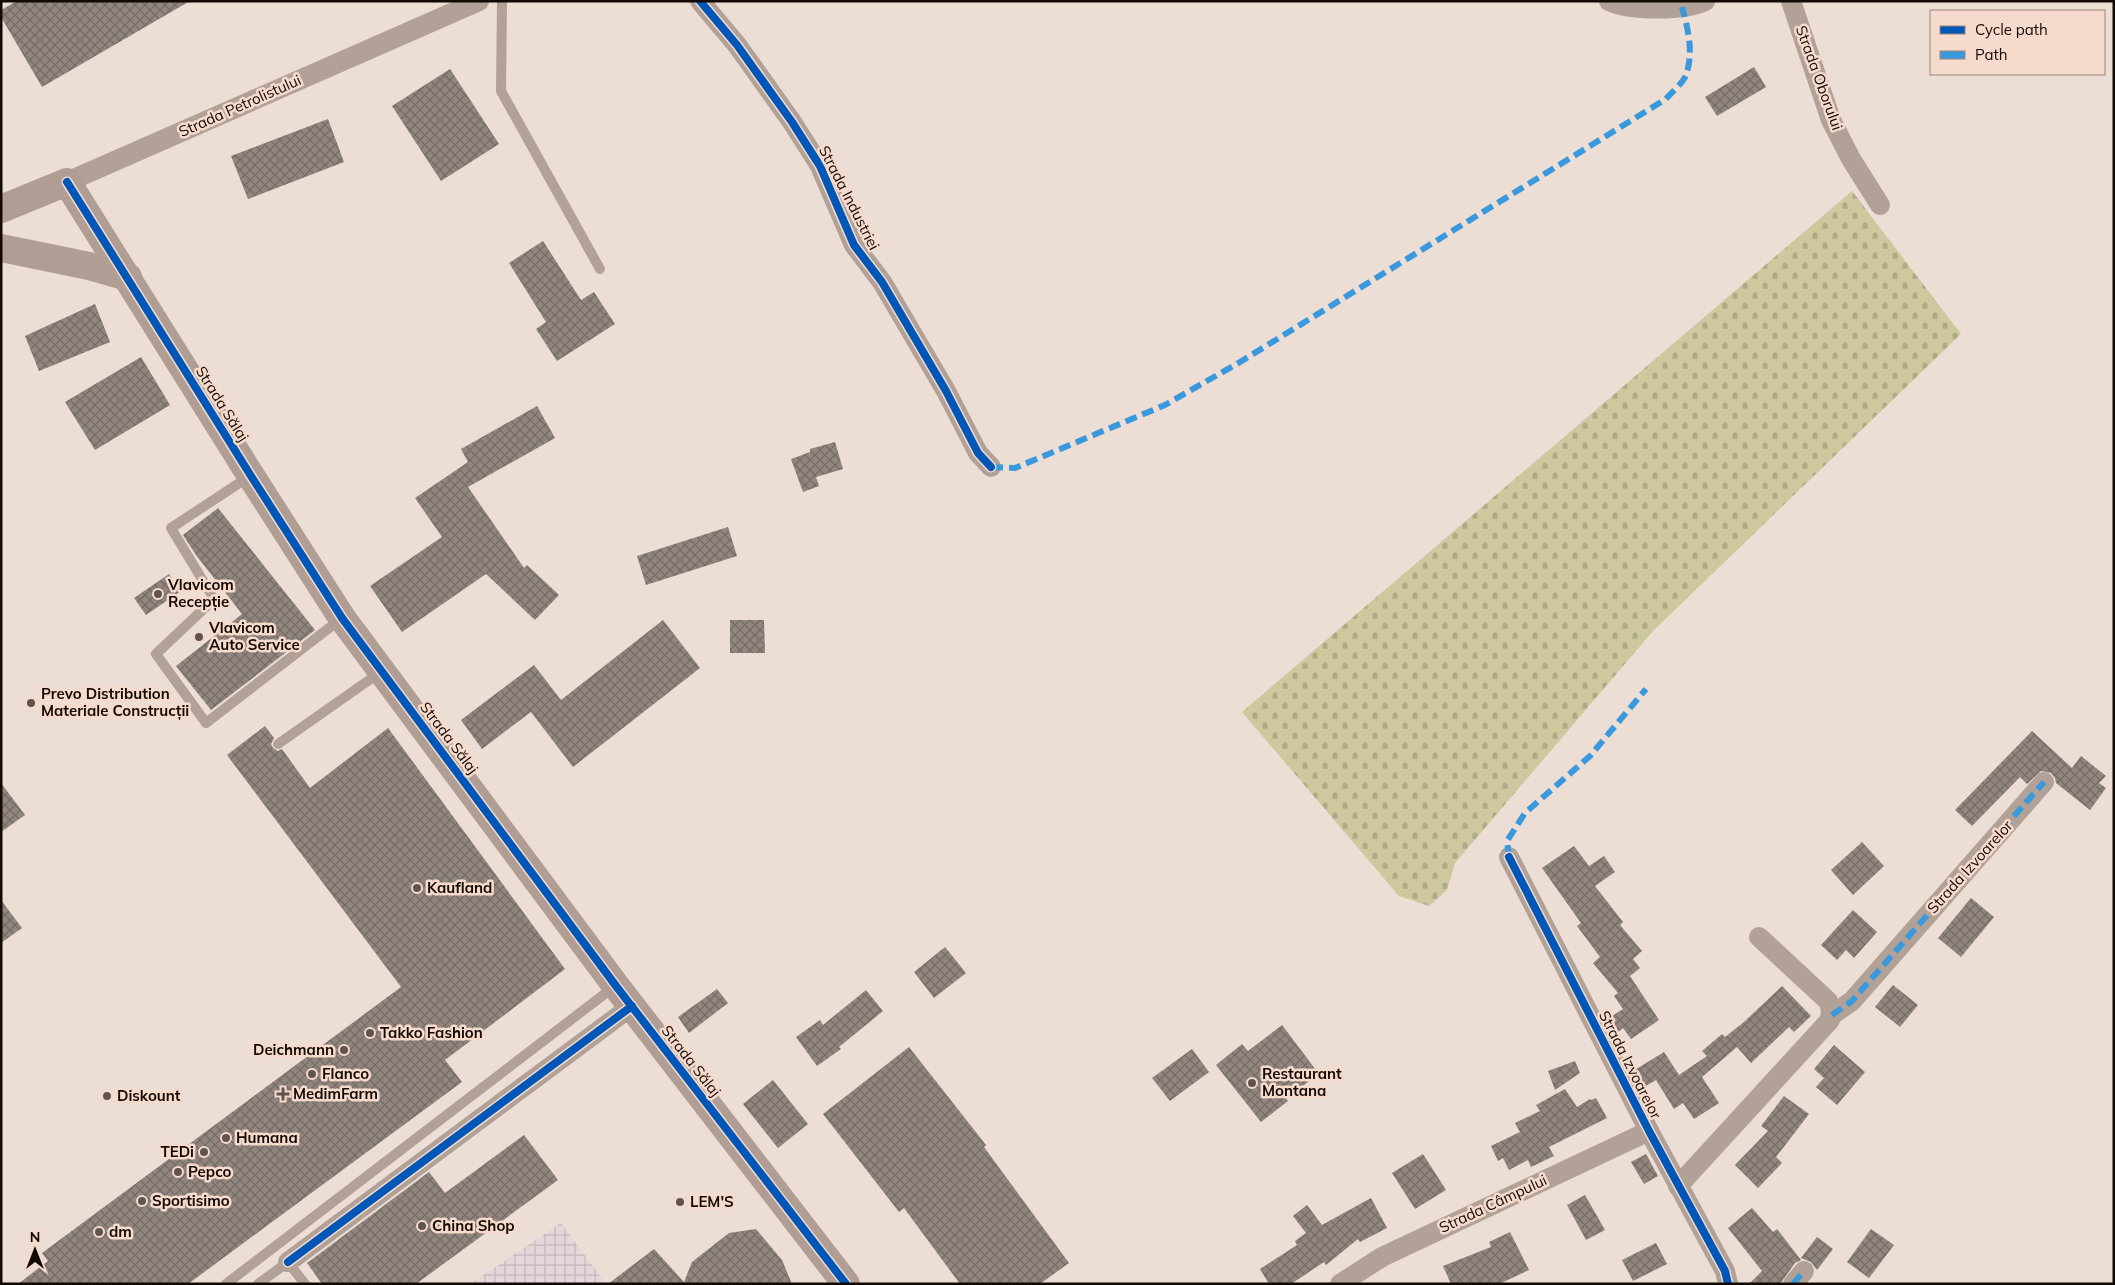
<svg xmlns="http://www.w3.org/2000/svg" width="2115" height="1285" viewBox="0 0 2115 1285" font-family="Mulish,sans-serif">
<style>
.industrial{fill:url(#industrial-grid)}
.cemetery{fill:url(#cemetery-stones)}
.building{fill:url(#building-cross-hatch)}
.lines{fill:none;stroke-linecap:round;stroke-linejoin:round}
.lane{stroke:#b1a197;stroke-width:10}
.street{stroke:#b1a197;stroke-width:20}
.secondary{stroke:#b09e94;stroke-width:28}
.quiet{stroke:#3a99dd;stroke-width:6;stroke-dasharray:12 6;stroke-linecap:butt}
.cycleway-casing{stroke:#f6dacb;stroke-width:11}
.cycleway{stroke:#0057b8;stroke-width:8}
.poi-dot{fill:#5e544e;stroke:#f6dacb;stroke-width:2}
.labels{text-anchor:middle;stroke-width:5;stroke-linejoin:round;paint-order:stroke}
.street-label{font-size:15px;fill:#120a05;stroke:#f6dacb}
.poi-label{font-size:15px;font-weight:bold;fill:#120a05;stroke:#f6dacb;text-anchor:start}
</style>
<defs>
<pattern id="industrial-grid" width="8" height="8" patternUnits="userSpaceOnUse" patternTransform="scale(1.25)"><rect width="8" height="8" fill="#e6d6dc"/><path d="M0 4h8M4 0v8" fill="none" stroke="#c4b6bb"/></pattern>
<pattern id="cemetery-stones" width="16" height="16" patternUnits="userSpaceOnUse" patternTransform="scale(1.25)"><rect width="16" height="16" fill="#cdc89d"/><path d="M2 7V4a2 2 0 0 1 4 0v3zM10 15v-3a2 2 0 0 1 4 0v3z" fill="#afaa86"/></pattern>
<pattern id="building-cross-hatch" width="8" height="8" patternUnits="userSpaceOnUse" patternTransform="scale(1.25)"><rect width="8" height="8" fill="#91867f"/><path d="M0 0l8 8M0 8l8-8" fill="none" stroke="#756c66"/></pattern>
</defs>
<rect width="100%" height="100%" fill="#ecddd5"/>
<!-- industrial -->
<polygon class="industrial" points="561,1223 606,1284 470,1284"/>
<!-- cemetery -->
<polygon class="cemetery" points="1852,191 1961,334 1653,631 1455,863 1447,890 1429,906 1399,896 1242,712"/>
<!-- building -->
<g class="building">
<polygon points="17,1 190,1 42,87 1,17 1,10"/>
<polygon points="1754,67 1766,87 1717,116 1705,97"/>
<polygon points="450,69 499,144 441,181 392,106"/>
<polygon points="328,119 344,162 248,199 231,156"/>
<polygon points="543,241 581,300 594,292 615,324 557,361 536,329 546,322 509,263"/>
<polygon points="95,304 110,342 39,371 25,336"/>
<polygon points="141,357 170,405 95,450 65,402"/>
<polygon points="537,406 555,438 468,487 524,568 527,565 559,595 535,620 486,574 402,632 370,586 442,537 415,498 468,462 461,449"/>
<polygon points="835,442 843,469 816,477 819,486 803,492 791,459 810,452 810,449"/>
<polygon points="218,508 315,630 211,710 176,666 242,614 196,555 183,535"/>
<polygon points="728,527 737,556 646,585 637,556"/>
<polygon points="169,574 181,591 146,615 134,598"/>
<polygon points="663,620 700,668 573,767 531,712 482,749 461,720 534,665 561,700"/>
<polygon points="730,620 764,620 765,653 730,653"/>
<polygon points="265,726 274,738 271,744 273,748 278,751 282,749 310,788 388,728 565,969 445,1060 462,1082 188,1284 18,1284 48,1261 42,1253 401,987 227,755"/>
<polygon points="2032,731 2072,768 2081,756 2106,776 2099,783 2106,788 2090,810 2056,783 2055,778 2051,773 2041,771 2027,784 2020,777 1972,826 1955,810"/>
<polygon points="1,783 25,815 1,832"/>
<polygon points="1862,842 1884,866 1853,895 1831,870"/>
<polygon points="1574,846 1589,866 1604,856 1615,872 1595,886 1623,922 1620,925 1642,951 1633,959 1640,968 1630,976 1659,1020 1631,1039 1623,1028 1618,1032 1609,1018 1623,1009 1614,996 1618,993 1593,963 1600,957 1577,926 1581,923 1542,868"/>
<polygon points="1971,898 1994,917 1961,957 1938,938"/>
<polygon points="1,900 22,928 1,943"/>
<polygon points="1853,910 1877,932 1854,958 1846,950 1837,960 1821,945"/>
<polygon points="945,947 966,973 934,998 914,972"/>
<polygon points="1893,985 1918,1005 1900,1027 1875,1007"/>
<polygon points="1782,986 1811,1016 1794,1032 1789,1027 1751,1063 1737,1047 1702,1077 1719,1103 1694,1119 1683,1103 1674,1109 1656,1080 1644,1087 1633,1071 1664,1052 1679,1075 1707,1056 1702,1051 1722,1034 1725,1037 1744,1022"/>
<polygon points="717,989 728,1003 689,1033 678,1017"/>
<polygon points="866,990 883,1011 839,1047 841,1049 817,1066 796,1037 820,1020 823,1025"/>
<polygon points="1282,1025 1319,1074 1286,1098 1288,1101 1261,1122 1216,1065 1242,1044 1248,1051"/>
<polygon points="1834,1045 1865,1072 1837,1105 1816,1087 1824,1078 1814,1069"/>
<polygon points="909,1047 986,1145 984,1147 1069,1263 1040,1284 960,1284 904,1208 899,1212 823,1114"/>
<polygon points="1192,1049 1209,1072 1170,1101 1152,1078"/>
<polygon points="1575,1061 1580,1073 1555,1090 1548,1071"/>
<polygon points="773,1080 808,1124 778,1148 743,1104"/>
<polygon points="1565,1089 1577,1107 1590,1099 1591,1100 1596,1098 1607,1118 1549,1147 1554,1156 1531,1167 1528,1160 1509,1170 1503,1158 1498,1161 1491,1146 1520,1132 1515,1123 1540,1111 1536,1105"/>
<polygon points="1784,1096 1809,1114 1776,1157 1782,1163 1758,1188 1735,1165 1768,1131 1761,1126"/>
<polygon points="524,1135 558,1180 416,1284 322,1284 307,1263 429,1172 445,1193"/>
<polygon points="1423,1154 1446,1190 1415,1209 1392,1173"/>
<polygon points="1646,1154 1658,1176 1644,1184 1631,1162"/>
<polygon points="1585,1195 1605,1230 1586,1240 1567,1205"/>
<polygon points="1371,1198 1387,1228 1360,1242 1358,1239 1326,1265 1324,1262 1291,1284 1269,1284 1260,1269 1297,1245 1295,1241 1306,1233 1293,1216 1307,1205 1322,1225"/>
<polygon points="1752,1208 1773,1232 1777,1229 1801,1260 1795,1263 1780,1284 1749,1284 1762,1271 1728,1228"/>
<polygon points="756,1229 782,1260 792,1284 608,1284 654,1249 684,1282 692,1262 729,1233"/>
<polygon points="1871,1229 1894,1245 1869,1278 1847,1262"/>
<polygon points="1510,1232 1529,1270 1499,1284 1451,1284 1443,1266 1491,1247 1489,1242"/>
<polygon points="1817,1237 1833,1249 1817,1270 1811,1262 1801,1258"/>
<polygon points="1656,1243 1667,1264 1633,1281 1622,1260"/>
</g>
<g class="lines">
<!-- lane -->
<g class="lane">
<polyline points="502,1 501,91 600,269"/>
<polyline points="250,476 171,528 214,599 156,654 206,723 342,618"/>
<polyline points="278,744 382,671"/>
<polyline points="226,1284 615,986"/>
<polyline points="258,1284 288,1262 305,1284"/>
</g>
<!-- street -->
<g class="street">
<polyline points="700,1 737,45 792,122 820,166 854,245 882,282 946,391 978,453 991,467"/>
<path d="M 1609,1 C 1629,11 1685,11 1705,1"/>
<polyline points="1791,1 1831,120 1851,159 1880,205"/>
<polyline points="67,182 479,1"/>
<polyline points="1509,857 1649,1131 1725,1271 1728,1284"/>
<polyline points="1832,1015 1852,1001 2044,782"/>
<polyline points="1678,1186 1830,1020 1831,1009 1828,1001 1759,937"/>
<polyline points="288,1262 632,1006"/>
<polyline points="1340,1284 1382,1257 1649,1131"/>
<polyline points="1793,1284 1804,1271"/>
</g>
<!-- secondary -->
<g class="secondary">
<polyline points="1,209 67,182 251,476 342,618 616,986 846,1284"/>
<polyline points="1,248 89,266 128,277"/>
</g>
<!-- quiet -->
<g class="quiet">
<path d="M 991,467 L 1015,468 L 1165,405 L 1240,362 L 1666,99 C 1672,92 1683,83 1686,75 C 1694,52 1688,29 1682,7"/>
<polyline points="1509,857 1507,841 1525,813 1590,756 1646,689"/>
<polyline points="1832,1015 1852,1001 2044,782"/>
<polyline points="1793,1284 1804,1271"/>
</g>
<defs>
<g id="cycleway">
<polyline points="700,1 737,45 792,122 820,166 854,245 882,282 946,391 978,453 991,467"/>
<polyline points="67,182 251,476 342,618 616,986 846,1284"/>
<polyline points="1509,857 1649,1131 1725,1271 1728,1284"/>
<polyline points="288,1262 632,1006"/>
</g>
</defs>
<!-- cycleway casing -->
<use href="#cycleway" class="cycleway-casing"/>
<!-- cycleway -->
<use href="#cycleway" class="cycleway"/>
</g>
<!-- markers -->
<g class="poi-dot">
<circle cx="158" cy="594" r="5"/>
<circle cx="199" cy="637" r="5"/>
<circle cx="31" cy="703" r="5"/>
<circle cx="417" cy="888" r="5"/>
<circle cx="370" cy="1033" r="5"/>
<circle cx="344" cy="1050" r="5"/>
<circle cx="312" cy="1074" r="5"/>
<circle cx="1252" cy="1083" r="5"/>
<path d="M280.5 1086.5h5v5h5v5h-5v5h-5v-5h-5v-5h5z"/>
<circle cx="107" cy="1096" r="5"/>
<circle cx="226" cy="1138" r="5"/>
<circle cx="204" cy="1152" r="5"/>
<circle cx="178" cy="1172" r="5"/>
<circle cx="142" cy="1201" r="5"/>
<circle cx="680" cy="1202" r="5"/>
<circle cx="422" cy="1226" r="5"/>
<circle cx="99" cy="1232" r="5"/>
</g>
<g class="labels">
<!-- street labels -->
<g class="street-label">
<text transform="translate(1819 78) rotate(70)" y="5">Strada Oborului</text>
<text transform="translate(240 106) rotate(-24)" y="5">Strada Petrolistului</text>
<text transform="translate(849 198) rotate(63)" y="5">Strada Industriei</text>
<text transform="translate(222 404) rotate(58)" y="5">Strada Sălaj</text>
<text transform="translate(449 738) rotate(53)" y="5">Strada Sălaj</text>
<text transform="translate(1970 867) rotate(-48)" y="5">Strada Izvoarelor</text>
<text transform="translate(691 1061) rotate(52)" y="5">Strada Sălaj</text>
<text transform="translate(1630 1065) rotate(63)" y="5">Strada Izvoarelor</text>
<text transform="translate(1493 1204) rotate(-25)" y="5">Strada Câmpului</text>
</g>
<!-- poi labels -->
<g class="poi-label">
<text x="168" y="590">Vlavicom<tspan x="168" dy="17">Recepție</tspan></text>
<text x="209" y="633">Vlavicom<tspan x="209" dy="17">Auto Service</tspan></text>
<text x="41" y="699">Prevo Distribution<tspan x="41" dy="17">Materiale Construcții</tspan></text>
<text x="427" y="893">Kaufland</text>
<text x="380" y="1038">Takko Fashion</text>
<text x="334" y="1055" text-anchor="end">Deichmann</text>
<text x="322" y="1079">Flanco</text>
<text x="1262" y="1079">Restaurant<tspan x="1262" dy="17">Montana</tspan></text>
<text x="293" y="1099">MedimFarm</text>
<text x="117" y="1101">Diskount</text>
<text x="236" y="1143">Humana</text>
<text x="194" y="1157" text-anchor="end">TEDi</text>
<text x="188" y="1177">Pepco</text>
<text x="152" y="1206">Sportisimo</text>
<text x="690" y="1207">LEM'S</text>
<text x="432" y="1231">China Shop</text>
<text x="109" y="1237">dm</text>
</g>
</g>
<!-- border -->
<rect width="2115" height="1285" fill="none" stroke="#120a05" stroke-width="5"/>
<!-- legend -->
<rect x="1930" y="10" width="175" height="65" fill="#f6dacb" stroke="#9b877c"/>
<rect x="1940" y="26" width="25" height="8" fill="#0057b8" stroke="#9b877c"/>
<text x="1975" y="35" font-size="15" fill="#120a05">Cycle path</text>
<rect x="1940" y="51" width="25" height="8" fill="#3a99dd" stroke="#9b877c"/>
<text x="1975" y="60" font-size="15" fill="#120a05">Path</text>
<!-- north arrow -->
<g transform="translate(35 1250)" stroke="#f6dacb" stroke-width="4" paint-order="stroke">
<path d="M0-4L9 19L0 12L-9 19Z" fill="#120a05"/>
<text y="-8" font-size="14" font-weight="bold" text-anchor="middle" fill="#120a05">N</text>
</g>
</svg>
